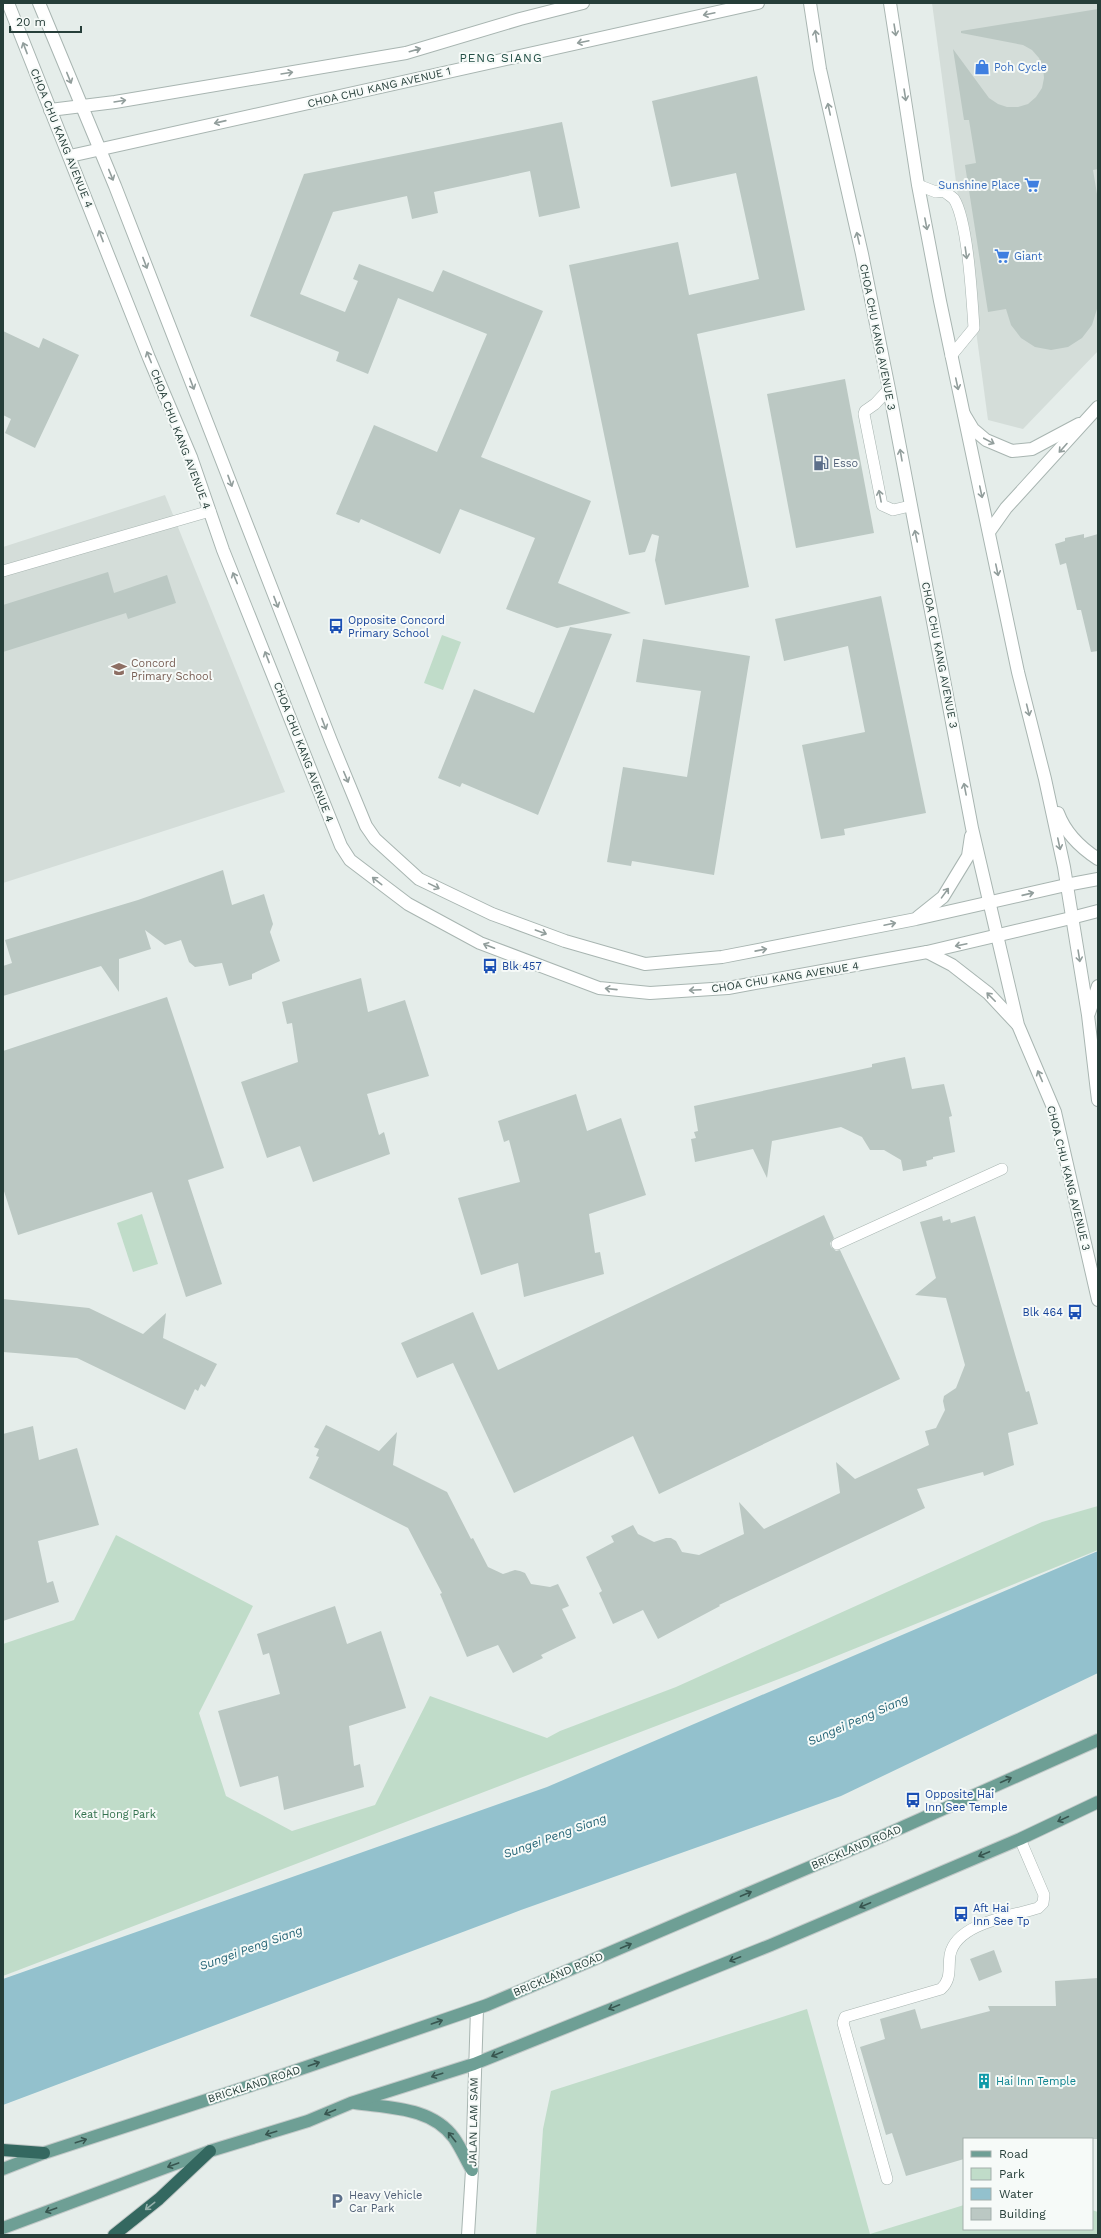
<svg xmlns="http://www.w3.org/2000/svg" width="1101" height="2238" viewBox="0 0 1101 2238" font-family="'Work Sans',sans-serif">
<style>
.built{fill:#d4ddd9}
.green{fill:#c0dcc9}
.water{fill:#93c1cd}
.building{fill:#bbc8c3}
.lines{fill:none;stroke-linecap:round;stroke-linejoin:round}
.service-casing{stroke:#a8b5b1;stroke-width:12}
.minor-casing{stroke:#a8b5b1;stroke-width:14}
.tertiary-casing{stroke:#a8b5b1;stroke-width:14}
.primary-casing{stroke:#c2c9c8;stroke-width:14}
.motorway-casing{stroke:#c2c9c8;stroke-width:14}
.service{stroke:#fff;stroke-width:11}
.minor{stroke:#fff;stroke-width:12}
.tertiary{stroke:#fff;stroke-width:12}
.primary{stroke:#6e9f95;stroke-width:12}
.motorway{stroke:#346860;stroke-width:12}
.oneway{stroke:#929e9c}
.oneway2{stroke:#385650}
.oneway3{stroke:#95b1ac}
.labels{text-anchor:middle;stroke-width:4;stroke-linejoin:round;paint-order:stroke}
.shop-label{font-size:11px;fill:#366cbe;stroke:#f6faf8;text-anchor:start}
.street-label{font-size:11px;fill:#263e39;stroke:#f6faf8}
.service-label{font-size:11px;fill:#4e5e75;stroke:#f6faf8;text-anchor:start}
.transit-label{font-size:11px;fill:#164399;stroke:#f6faf8;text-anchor:start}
.education-label{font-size:11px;fill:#785e54;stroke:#f6faf8;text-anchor:start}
.park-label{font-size:11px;fill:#33724e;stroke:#f6faf8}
.culture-label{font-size:11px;fill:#0d838f;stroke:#f6faf8;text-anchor:start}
.neighbourhood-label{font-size:12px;letter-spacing:1px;fill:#234f46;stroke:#f6faf8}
.water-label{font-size:12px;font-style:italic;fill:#246476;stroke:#f6faf8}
</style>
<rect width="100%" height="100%" fill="#e5edea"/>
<!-- built -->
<g class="built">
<polygon points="932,3 1098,3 1098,351 1023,429 988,420"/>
<polygon points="165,495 285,792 3,883 3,547"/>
</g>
<!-- green -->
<g class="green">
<polygon points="442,635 461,642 443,690 424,683"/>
<polygon points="142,1214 158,1264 133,1272 117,1223"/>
<polygon points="1098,1506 1098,1550 797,1672 3,1976 3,1644 74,1620 116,1535 253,1606 199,1713 226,1796 292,1831 375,1805 430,1696 547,1738 560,1731 676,1687 1042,1522"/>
<polygon points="807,2009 870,2234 964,2205 964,2229 1092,2229 1092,2210 1098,2212 1098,2235 536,2235 543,2129 551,2091"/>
</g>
<!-- water -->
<polygon class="water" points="1098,1551 1098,1673 841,1796 521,1910 3,2105 3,1979 547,1787"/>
<!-- building -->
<g class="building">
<polygon points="1098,9 1098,169 1093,170 1098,200 1097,309 1092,325 1082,338 1068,347 1051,350 1035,347 1021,338 1011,325 1006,309 988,312 965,165 976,163 969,120 964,120 953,49 989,98 998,104 1007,107 1018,107 1028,104 1036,97 1042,88 1044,78 1043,67 1039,58 1032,50 1023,45 961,33 961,31"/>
<polygon points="757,76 805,310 697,334 749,587 665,605 655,560 659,536 652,534 645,552 629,555 569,265 678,242 689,295 759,279 736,173 671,187 652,101"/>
<polygon points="562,122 580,208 539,217 530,171 434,192 438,213 412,219 407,196 333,212 300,294 345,312 358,281 353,279 359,264 433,292 443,270 543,311 481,457 591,501 558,583 631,613 557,628 506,609 535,538 460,509 440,554 361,519 359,523 336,514 374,425 437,452 487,334 398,298 368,374 336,361 339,352 250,316 304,174"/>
<polygon points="3,331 39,348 43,338 79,355 35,448 5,433 11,419 3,415"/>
<polygon points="845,379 874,533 796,548 767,394"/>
<polygon points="1084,534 1084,538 1098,534 1098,651 1091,652 1081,610 1077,610 1066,563 1060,565 1055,544 1065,541 1065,538"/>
<polygon points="108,572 114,593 167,575 176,603 128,619 126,613 3,652 3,605"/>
<polygon points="881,596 926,813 844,829 845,835 821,839 802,745 865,732 848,646 784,661 775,619"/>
<polygon points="570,627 612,634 538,815 462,783 460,787 438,778 474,689 534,713"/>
<polygon points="643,639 750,656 714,875 632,861 631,866 607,862 623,767 687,777 701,691 636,682"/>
<polygon points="223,870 232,905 264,894 273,924 270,932 280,961 252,974 252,979 229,986 222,963 195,967 189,962 181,940 165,945 145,930 151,949 119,959 119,992 101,966 3,996 3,966 12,963 5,940 138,900"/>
<polygon points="361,978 368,1012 405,1000 429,1076 367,1094 379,1135 384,1132 390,1154 313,1182 300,1146 267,1158 241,1082 298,1062 292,1023 287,1024 282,1002"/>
<polygon points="167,997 224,1168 188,1180 222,1284 186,1297 152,1192 18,1235 3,1188 3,1051"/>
<polygon points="905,1057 912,1089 944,1084 952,1116 949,1117 955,1152 933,1157 933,1159 926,1161 927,1166 903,1171 901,1160 884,1150 870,1150 862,1137 841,1127 772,1141 767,1178 753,1149 695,1162 691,1139 696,1138 694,1132 698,1131 694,1106 872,1067 872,1064"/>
<polygon points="576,1094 587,1131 621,1118 646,1195 589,1214 595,1253 600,1252 604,1274 524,1297 518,1263 481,1275 458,1198 520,1182 509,1140 504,1142 498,1121"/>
<polygon points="824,1215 834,1238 830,1243 831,1247 836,1251 840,1250 900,1379 659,1494 633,1436 514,1493 453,1363 417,1378 401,1343 473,1312 498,1370"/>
<polygon points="942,1216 943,1221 950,1219 951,1223 975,1216 1026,1392 1029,1391 1038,1424 1008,1433 1014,1465 984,1476 983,1472 917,1489 925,1508 719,1605 720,1606 658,1639 643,1610 613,1624 599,1593 602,1591 586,1557 614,1542 611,1536 633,1525 638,1534 654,1542 666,1538 671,1538 676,1541 682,1552 699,1555 744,1534 739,1502 764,1529 840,1493 836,1462 855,1479 929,1445 925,1431 936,1428 945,1410 943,1401 944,1396 956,1388 965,1365 946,1298 915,1295 936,1278 920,1222"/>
<polygon points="3,1299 89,1308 143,1334 166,1313 163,1338 217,1364 205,1387 201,1384 198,1391 195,1389 185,1410 77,1358 3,1352"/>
<polygon points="326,1425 379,1451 397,1432 393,1465 447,1492 471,1539 473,1538 488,1567 503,1574 515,1570 520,1571 525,1573 531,1584 550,1587 558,1584 569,1606 562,1609 576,1638 541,1655 543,1658 513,1673 498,1645 467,1657 440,1594 442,1593 408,1528 309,1478 319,1457 316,1456 319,1449 314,1447"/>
<polygon points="33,1426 39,1460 77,1448 99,1525 38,1541 47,1583 53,1581 59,1602 3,1621 3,1434"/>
<polygon points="335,1606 347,1644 381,1631 406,1708 349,1726 354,1766 360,1764 364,1787 284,1810 278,1776 240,1787 218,1711 280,1694 269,1653 263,1655 257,1634"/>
<polygon points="994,1950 1002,1972 979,1981 970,1959"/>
<polygon points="1098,1978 1098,2139 964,2139 964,2159 906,2176 892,2133 886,2135 860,2047 885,2039 880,2019 915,2009 921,2029 990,2011 988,2006 1056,2006 1055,1981"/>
</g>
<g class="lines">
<defs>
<g id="service">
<path d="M 918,185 L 936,192 L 944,191 C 947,194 951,196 954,199 C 968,221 972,300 974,328 L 951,356"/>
<polyline points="889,389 875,404 865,411 864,414 882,505 893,510 910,506"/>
<polyline points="3,571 210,511"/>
<polyline points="837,1244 1002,1169"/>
<path d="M 887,2179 L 843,2023 L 845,2017 L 941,1989 C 952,1979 948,1968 950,1955 C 956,1923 1012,1916 1038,1908 L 1043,1903 L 1044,1895 L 1020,1839"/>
</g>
<g id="minor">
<polyline points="50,110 115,102 406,53 520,19 583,3"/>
<polyline points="70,156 758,3"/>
<polyline points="964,414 973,429 986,440 1012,451 1032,449 1079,424"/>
<polyline points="989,532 1006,508 1098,407"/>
<polyline points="1066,885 1098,879"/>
<polyline points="1071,918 1098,911"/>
<polyline points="468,2235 472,2170 477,2009"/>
</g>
<g id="tertiary">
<polyline points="8,3 149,358 191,457 223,550 341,846 350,860 408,904 480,943 599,988 650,993 728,988 927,952 1071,918"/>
<polyline points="39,3 115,186 331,741 366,826 375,839 419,879 492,914 565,941 645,964 722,957 916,919 1066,885"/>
<polyline points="810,3 820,69 862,254 889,389 972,828 1018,1025 1055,1112 1098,1300"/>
<polyline points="890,3 918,185 940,301 1018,672 1045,779 1064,867 1088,1015 1098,1100"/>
<path d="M 1058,813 C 1065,832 1081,848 1098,859"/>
<polyline points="918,917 943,897 968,856 971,836"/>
<polyline points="927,952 952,965 988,993 1017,1024"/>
<polyline points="1089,1013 1098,986"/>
</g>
<g id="primary">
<path d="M 355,2103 C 389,2108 432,2107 454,2138 C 461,2148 466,2160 472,2170"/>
<polyline points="3,2169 44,2153 277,2077 487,2005 885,1835 1098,1740"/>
<polyline points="3,2228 210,2151 308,2121 351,2103 474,2064 771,1945 1020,1839 1098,1802"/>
</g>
<g id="motorway">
<polyline points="3,2150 44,2153"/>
<polyline points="114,2235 159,2199 210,2151"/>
</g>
</defs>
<!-- service casing -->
<use href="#service" class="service-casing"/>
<!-- minor casing -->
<use href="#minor" class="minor-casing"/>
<!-- tertiary casing -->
<use href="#tertiary" class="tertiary-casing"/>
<!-- primary casing -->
<use href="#primary" class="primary-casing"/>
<!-- motorway casing -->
<use href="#motorway" class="motorway-casing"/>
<!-- service -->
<use href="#service" class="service"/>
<!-- minor -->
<use href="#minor" class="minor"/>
<!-- tertiary -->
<use href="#tertiary" class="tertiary"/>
<!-- primary -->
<use href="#primary" class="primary"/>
<!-- motorway -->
<use href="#motorway" class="motorway"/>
</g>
<!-- one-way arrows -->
<defs><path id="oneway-shaft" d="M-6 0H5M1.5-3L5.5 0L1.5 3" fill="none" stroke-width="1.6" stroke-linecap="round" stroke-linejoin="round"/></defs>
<g class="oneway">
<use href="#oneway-shaft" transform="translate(709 14) rotate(168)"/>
<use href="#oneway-shaft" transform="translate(895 30) rotate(81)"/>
<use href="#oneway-shaft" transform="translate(816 36) rotate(-98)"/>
<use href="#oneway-shaft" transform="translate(583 42) rotate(168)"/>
<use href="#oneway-shaft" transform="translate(25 48) rotate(-111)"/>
<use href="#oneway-shaft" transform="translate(415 50) rotate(-16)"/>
<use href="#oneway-shaft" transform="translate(287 73) rotate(-9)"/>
<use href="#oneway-shaft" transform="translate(69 78) rotate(68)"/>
<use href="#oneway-shaft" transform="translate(905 95) rotate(81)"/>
<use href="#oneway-shaft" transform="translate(120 101) rotate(-9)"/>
<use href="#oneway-shaft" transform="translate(829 109) rotate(-102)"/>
<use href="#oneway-shaft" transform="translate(220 122) rotate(167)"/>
<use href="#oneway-shaft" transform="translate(111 175) rotate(68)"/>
<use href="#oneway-shaft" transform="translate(926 224) rotate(79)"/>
<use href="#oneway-shaft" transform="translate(101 236) rotate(-111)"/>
<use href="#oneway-shaft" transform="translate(858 238) rotate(-103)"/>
<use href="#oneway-shaft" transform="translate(966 253) rotate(82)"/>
<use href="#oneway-shaft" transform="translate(145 263) rotate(69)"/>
<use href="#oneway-shaft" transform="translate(149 357) rotate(-112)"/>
<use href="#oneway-shaft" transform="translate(192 384) rotate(69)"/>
<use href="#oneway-shaft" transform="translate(957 384) rotate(78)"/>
<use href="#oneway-shaft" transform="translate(989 441) rotate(28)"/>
<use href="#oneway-shaft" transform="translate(1063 448) rotate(132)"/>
<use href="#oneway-shaft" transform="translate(901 455) rotate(-100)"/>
<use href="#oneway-shaft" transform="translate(230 481) rotate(70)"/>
<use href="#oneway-shaft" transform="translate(981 492) rotate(78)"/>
<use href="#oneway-shaft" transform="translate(880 496) rotate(-101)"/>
<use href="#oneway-shaft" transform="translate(916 536) rotate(-102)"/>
<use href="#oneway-shaft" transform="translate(997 570) rotate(78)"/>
<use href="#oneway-shaft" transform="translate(235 578) rotate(-112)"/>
<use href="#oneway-shaft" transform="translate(276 602) rotate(69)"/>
<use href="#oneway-shaft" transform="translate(267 657) rotate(-111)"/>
<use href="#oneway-shaft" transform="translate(1028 710) rotate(76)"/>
<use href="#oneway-shaft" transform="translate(324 724) rotate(69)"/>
<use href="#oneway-shaft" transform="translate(346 777) rotate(67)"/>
<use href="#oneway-shaft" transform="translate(965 789) rotate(-101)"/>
<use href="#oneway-shaft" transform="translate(1059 844) rotate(78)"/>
<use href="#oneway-shaft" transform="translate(377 881) rotate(-142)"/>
<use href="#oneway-shaft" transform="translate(434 886) rotate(26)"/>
<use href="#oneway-shaft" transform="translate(945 893) rotate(-54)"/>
<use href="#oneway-shaft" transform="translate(1028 894) rotate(-13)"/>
<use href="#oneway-shaft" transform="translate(890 924) rotate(-12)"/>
<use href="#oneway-shaft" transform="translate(541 932) rotate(20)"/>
<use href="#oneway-shaft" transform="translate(961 945) rotate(168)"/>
<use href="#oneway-shaft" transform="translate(489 946) rotate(-159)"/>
<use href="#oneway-shaft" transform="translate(761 950) rotate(-11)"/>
<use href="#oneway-shaft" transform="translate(1079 956) rotate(81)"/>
<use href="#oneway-shaft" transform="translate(611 989) rotate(-174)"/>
<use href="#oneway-shaft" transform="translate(695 990) rotate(177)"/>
<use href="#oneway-shaft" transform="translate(991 997) rotate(-135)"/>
<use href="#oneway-shaft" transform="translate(1040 1076) rotate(-113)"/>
</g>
<g class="oneway2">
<use href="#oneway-shaft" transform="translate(1006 1780) rotate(-24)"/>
<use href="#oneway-shaft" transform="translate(1063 1819) rotate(155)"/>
<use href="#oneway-shaft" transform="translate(984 1854) rotate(157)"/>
<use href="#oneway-shaft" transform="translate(746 1894) rotate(-23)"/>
<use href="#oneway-shaft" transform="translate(865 1905) rotate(157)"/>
<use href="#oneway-shaft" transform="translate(626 1946) rotate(-23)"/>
<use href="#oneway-shaft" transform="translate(735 1959) rotate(158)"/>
<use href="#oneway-shaft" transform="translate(614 2007) rotate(158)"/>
<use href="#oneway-shaft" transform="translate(437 2022) rotate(-19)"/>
<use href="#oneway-shaft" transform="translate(497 2054) rotate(157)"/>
<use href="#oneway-shaft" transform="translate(314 2064) rotate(-19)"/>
<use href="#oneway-shaft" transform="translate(437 2075) rotate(162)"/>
<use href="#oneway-shaft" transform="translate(330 2112) rotate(157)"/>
<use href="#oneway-shaft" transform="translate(271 2133) rotate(163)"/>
<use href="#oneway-shaft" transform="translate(452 2137) rotate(-129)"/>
<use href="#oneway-shaft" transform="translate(81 2141) rotate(-18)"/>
<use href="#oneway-shaft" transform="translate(173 2165) rotate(160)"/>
<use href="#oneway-shaft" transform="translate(51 2210) rotate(160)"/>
</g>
<use class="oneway3" href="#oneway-shaft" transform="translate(150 2206) rotate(142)"/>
<!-- icons -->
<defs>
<symbol id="shop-bare" viewBox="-9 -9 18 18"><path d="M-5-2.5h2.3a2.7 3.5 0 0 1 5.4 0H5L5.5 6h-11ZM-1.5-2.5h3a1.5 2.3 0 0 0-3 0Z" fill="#3f7fe0" stroke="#f6faf8" stroke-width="2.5" paint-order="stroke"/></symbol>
<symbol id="supermarket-bare" viewBox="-9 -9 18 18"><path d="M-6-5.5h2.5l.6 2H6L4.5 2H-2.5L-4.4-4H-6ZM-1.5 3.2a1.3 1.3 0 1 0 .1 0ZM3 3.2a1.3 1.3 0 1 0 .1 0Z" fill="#3f7fe0" stroke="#f6faf8" stroke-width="2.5" paint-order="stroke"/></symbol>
<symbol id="fuel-bare" viewBox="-9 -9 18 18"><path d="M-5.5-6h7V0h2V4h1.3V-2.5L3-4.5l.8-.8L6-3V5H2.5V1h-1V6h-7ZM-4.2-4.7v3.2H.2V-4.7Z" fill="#5c6f8a" stroke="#f6faf8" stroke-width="2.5" paint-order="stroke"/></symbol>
<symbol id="bus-bare" viewBox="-9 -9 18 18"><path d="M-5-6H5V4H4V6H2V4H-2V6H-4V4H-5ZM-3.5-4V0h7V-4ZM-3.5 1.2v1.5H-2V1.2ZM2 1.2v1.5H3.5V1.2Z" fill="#1a4fb4" stroke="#f6faf8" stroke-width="2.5" paint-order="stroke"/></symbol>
<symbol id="school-bare" viewBox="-9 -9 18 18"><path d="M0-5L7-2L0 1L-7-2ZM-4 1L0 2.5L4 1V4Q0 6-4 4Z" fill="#8d6e63" stroke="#f6faf8" stroke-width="2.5" paint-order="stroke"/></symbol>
<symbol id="building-bare" viewBox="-9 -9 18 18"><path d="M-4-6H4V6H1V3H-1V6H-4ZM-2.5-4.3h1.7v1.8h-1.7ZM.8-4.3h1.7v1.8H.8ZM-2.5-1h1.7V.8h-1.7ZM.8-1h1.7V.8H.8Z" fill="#0f9aa8" stroke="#f6faf8" stroke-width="2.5" paint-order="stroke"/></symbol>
<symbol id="parking-bare" viewBox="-9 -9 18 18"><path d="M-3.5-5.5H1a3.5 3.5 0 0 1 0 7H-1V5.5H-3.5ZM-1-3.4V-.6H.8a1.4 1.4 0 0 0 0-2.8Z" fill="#5c6f8a" stroke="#f6faf8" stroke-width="2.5" paint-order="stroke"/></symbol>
</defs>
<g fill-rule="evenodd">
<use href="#shop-bare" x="971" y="56" width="22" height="22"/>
<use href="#supermarket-bare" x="1021" y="174" width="22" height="22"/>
<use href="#supermarket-bare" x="991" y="245" width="22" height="22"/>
<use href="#fuel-bare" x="810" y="452" width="22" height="22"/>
<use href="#bus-bare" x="325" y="615" width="22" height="22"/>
<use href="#school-bare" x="108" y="658" width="22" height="22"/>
<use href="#bus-bare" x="479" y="955" width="22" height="22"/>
<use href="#bus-bare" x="1064" y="1301" width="22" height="22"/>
<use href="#bus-bare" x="902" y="1789" width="22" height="22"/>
<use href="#bus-bare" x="950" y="1903" width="22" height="22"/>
<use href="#building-bare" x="973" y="2070" width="22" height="22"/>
<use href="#parking-bare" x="326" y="2190" width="22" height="22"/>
</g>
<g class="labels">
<!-- shop labels -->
<g class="shop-label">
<text x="994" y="71">Poh Cycle</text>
<text x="1020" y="189" text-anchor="end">Sunshine Place</text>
<text x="1014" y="260">Giant</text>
</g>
<!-- street labels -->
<g class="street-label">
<text transform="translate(379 87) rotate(-13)" y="4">CHOA CHU KANG AVENUE 1</text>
<text transform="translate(62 138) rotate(68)" y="4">CHOA CHU KANG AVENUE 4</text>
<text transform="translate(878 337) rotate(79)" y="4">CHOA CHU KANG AVENUE 3</text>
<text transform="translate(181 439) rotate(69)" y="4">CHOA CHU KANG AVENUE 4</text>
<text transform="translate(940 655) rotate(79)" y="4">CHOA CHU KANG AVENUE 3</text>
<text transform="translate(304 752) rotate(69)" y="4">CHOA CHU KANG AVENUE 4</text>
<text transform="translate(785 977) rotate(-9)" y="4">CHOA CHU KANG AVENUE 4</text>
<text transform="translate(1069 1178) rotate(76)" y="4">CHOA CHU KANG AVENUE 3</text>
<text transform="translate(856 1847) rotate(-23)" y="4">BRICKLAND ROAD</text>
<text transform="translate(558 1974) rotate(-23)" y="4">BRICKLAND ROAD</text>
<text transform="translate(254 2084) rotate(-18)" y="4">BRICKLAND ROAD</text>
<text transform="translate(473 2122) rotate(-89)" y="4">JALAN LAM SAM</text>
</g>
<!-- service labels -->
<g class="service-label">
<text x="833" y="467">Esso</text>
<text x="349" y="2199">Heavy Vehicle<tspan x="349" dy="13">Car Park</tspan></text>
</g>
<!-- transit labels -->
<g class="transit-label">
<text x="348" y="624">Opposite Concord<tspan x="348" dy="13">Primary School</tspan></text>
<text x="502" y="970">Blk 457</text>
<text x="1063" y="1316" text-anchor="end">Blk 464</text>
<text x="925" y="1798">Opposite Hai<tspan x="925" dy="13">Inn See Temple</tspan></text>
<text x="973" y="1912">Aft Hai<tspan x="973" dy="13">Inn See Tp</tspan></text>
</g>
<!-- education labels -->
<g class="education-label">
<text x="131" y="667">Concord<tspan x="131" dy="13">Primary School</tspan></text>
</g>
<!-- park labels -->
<g class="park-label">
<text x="115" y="1818">Keat Hong Park</text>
</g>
<!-- culture labels -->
<g class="culture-label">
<text x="996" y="2085">Hai Inn Temple</text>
</g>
<!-- neighbourhood labels -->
<g class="neighbourhood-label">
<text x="501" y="62">PENG SIANG</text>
</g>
<!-- water labels -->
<g class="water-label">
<text transform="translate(858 1720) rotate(-24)" y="4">Sungei Peng Siang</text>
<text transform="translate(555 1836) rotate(-20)" y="4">Sungei Peng Siang</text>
<text transform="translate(251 1948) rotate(-20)" y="4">Sungei Peng Siang</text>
</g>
</g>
<!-- border -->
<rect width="1101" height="2238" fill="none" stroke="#263e39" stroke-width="8"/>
<!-- legend -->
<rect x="963" y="2138" width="130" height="92" fill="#f6faf8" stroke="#a3afac"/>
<rect x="971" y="2151" width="20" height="6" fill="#6e9f95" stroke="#a3afac"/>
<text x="999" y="2158" font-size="12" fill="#263e39">Road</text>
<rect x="971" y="2168" width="20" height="12" fill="#c0dcc9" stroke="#a3afac"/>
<text x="999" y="2178" font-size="12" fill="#263e39">Park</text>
<rect x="971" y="2188" width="20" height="12" fill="#93c1cd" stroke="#a3afac"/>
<text x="999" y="2198" font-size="12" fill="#263e39">Water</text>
<rect x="971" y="2208" width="20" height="12" fill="#bbc8c3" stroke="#a3afac"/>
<text x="999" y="2218" font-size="12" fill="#263e39">Building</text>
<!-- scale -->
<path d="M10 26v6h71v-6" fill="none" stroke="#263e39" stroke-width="2"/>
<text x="16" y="26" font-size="12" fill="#263e39" stroke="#f6faf8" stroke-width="3" paint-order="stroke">20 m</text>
</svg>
